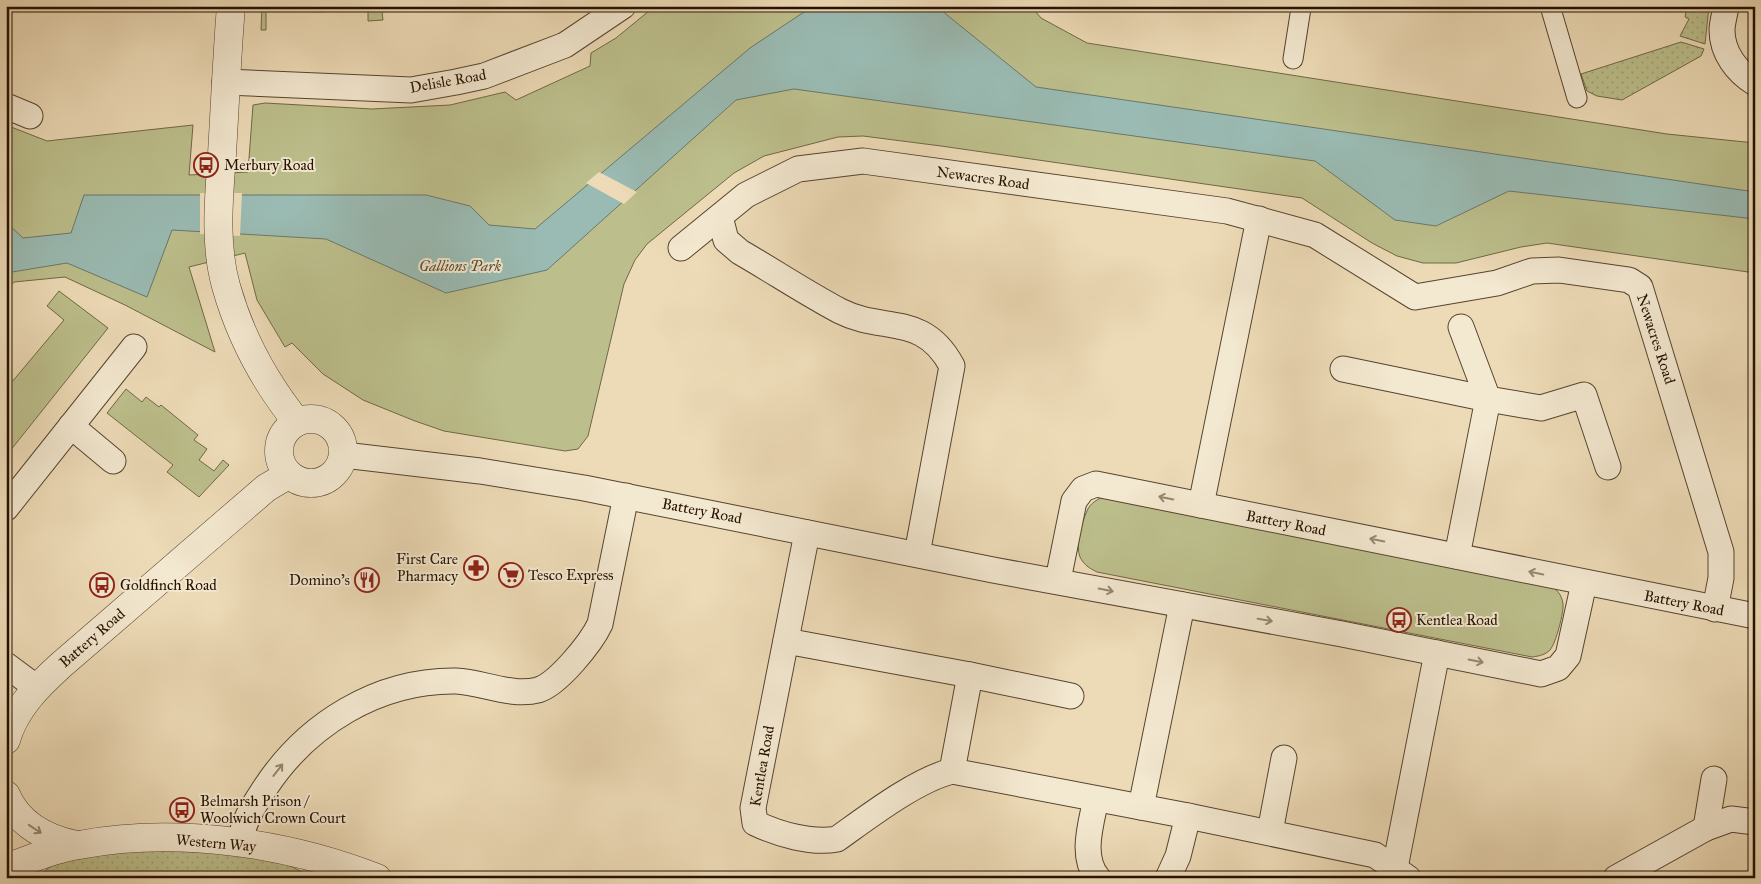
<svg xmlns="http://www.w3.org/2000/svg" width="1761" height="884" viewBox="0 0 1761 884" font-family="'IM FELL Great Primer',serif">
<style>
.grass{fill:url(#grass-dots);stroke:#706846}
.green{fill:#bcbf8c;stroke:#706846}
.water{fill:#9abbb3;stroke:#6b776b}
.pier{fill:#eddbb7}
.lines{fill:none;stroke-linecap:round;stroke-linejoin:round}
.pedestrian-casing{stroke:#56442e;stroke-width:21}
.minor-casing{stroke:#56442e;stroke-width:27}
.tertiary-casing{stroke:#56442e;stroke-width:29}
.pedestrian{stroke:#f3e8d0;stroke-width:19}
.minor{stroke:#f3e8d0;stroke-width:25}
.tertiary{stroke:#f3e8d0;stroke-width:28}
.oneway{stroke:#968772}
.labels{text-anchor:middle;stroke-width:4;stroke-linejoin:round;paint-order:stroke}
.street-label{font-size:15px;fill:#241100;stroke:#f3e8d0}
.poi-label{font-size:15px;fill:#241100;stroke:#f3e8d0;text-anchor:start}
.park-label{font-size:15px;font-style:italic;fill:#594e31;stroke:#f3e8d0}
</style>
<defs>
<pattern id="grass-dots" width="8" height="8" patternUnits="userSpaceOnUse" patternTransform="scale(1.25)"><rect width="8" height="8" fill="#bcbf8c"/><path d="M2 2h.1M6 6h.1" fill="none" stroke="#a1a377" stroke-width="1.8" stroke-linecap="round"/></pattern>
</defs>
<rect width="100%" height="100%" fill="#eddbb7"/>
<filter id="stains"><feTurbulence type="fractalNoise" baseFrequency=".004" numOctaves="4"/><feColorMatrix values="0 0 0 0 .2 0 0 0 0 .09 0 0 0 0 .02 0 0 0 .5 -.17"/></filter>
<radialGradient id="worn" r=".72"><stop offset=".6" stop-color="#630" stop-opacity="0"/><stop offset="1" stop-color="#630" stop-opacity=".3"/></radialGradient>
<!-- grass -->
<g class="grass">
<polygon points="1687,6 1709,6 1705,44 1680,36 1689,19 1685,17"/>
<polygon points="1681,42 1704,49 1701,56 1622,100 1597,96 1587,91 1581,74"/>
<path d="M 133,849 C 184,851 270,846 311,878 L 39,878 L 47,869 L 61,860 Z"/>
</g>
<!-- green -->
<g class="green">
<polygon points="262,6 323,6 323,12 266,10 266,30 261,30"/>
<polygon points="368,6 391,6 392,11 382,12 383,20 368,21"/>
<polygon points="655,6 1031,6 1041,18 1087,43 1667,134 1755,143 1755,273 1547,243 1521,247 1456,263 1423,263 1397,256 1372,243 1302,198 941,146 863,136 838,137 764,156 734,173 647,244 635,260 624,284 588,436 578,449 565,451 444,431 415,421 363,400 323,374 292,343 285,347 257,300 245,253 189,267 215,352 125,305 65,277 14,282 6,291 6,125 47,141 193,125 189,175 248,172 253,105 265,103 372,109 450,105 505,92 516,100 590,66 591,53 616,38"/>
<polygon points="59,291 108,328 6,456 6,389 64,320 47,306"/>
<polygon points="126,389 142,402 146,397 159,407 161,405 198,435 194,440 207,449 199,460 214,471 223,460 229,465 199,497 167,472 173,465 107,413"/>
<path d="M 1105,496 L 1549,585 C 1557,589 1562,595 1563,604 C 1564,612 1556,643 1550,650 C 1545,655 1539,656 1532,657 L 1097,572 C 1089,568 1084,565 1080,557 C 1075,546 1082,521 1087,511 C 1090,503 1098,499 1105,496 Z"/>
</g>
<!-- water -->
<polygon class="water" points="813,6 936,6 1036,87 1755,192 1755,219 1509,191 1436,226 1395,220 1315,161 794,89 736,100 547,270 446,293 326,239 172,230 147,297 67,263 6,273 6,222 23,238 71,233 84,195 426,195 470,206 489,225 535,229 750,48"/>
<!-- pier -->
<g class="pier">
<polygon points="599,172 637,192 624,204 586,183"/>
<polygon points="200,193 242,193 240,236 200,234"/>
</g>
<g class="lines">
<defs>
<g id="pedestrian">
<polyline points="1550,6 1577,98"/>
<polyline points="1293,59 1301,8"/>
</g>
<g id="minor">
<path d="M 1726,6 C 1725,14 1722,23 1722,30 C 1722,53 1737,72 1755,83"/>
<polyline points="225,82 411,90 456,82 484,76 565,45 623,6"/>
<polyline points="6,106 30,116"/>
<path d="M 720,217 L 726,240 L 740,252 C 773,271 806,293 840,311 C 883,333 923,312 952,366 L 917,554"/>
<polyline points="681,248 746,195 798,169 863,161 1227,211 1315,235 1415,297 1497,283 1532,271 1559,270 1629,280 1640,287 1721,552 1721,578 1715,609"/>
<polyline points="1461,327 1488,399 1541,408 1584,395 1608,467"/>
<polyline points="1343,369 1488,399 1457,556"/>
<polyline points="71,426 113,461"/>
<polyline points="344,455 480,471 584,488 993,570 1342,634 1541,674 1558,668 1568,656 1584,583"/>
<polyline points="1201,505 1259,219"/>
<polyline points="6,508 134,347"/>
<path d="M 807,533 L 753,808 L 755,823 C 778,834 812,844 837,839 C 868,817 916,780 952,771 L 1188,816 L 1375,855 L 1408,878"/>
<polyline points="1058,580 1074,501 1083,489 1096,484 1755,616"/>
<polyline points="786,641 970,675 1071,696"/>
<polyline points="6,665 37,688"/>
<polyline points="952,771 970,675"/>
<path d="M 1096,799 C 1091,824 1080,857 1098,878"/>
<polyline points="1141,807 1182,605"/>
<polyline points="1706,828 1714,779"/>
<polyline points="1270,832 1284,758"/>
<path d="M 240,843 C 244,819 252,808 265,788 C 307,724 378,680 456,681 C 482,682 512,697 538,690 C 558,684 591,643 600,624 L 626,496"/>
<polyline points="1168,878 1178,856 1188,816"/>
<polyline points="1393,878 1437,653"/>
<polyline points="1616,878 1706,828 1731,819 1755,822"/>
</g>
<g id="tertiary">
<path d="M 231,6 C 227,55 225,104 222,154 C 219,196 214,244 226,286 C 240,336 264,381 297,422"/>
<circle cx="311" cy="451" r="32"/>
<path d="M 6,740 C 15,708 38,686 61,665 L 266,488 L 288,475"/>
<path d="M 6,795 C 19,825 46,839 77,845"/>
<path d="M 6,868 C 30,859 54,849 79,845 C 176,827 285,842 377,878"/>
</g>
</defs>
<!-- pedestrian casing -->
<use href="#pedestrian" class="pedestrian-casing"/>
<!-- minor casing -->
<use href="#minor" class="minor-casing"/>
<!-- tertiary casing -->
<use href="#tertiary" class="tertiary-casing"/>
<!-- pedestrian -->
<use href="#pedestrian" class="pedestrian"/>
<!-- minor -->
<use href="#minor" class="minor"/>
<!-- tertiary -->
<use href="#tertiary" class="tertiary"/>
</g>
<!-- one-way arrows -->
<defs><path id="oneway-shaft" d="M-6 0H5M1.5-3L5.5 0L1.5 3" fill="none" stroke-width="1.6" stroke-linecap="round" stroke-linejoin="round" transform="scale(1.25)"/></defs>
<g class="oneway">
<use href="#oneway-shaft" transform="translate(1166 498) rotate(-169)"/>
<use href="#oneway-shaft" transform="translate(1377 540) rotate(-169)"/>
<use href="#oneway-shaft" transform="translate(1536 573) rotate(-168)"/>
<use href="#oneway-shaft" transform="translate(1106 590) rotate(11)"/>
<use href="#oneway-shaft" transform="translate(1265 620) rotate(10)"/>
<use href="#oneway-shaft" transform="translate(1476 661) rotate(11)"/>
<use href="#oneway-shaft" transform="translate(278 770) rotate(-52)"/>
<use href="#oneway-shaft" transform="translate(35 829) rotate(34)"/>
</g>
<!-- icons -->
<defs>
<symbol id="bus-ring" viewBox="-11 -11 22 22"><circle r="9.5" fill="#f3e8d0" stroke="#8f2418" stroke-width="1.5"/><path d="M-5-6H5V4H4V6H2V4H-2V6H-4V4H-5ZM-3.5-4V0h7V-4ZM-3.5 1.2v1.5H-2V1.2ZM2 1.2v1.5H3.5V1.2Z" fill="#8f2418"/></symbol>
<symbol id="pharmacy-ring" viewBox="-11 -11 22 22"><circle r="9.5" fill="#f3e8d0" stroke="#8f2418" stroke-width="1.5"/><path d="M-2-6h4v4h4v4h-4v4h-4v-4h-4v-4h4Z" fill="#8f2418"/></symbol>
<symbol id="supermarket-ring" viewBox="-11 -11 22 22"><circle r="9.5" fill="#f3e8d0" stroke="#8f2418" stroke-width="1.5"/><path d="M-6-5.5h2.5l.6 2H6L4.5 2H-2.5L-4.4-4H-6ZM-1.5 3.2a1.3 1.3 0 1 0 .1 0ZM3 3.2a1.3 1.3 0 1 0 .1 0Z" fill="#8f2418"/></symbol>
<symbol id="restaurant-ring" viewBox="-11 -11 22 22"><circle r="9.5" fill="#f3e8d0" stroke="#8f2418" stroke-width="1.5"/><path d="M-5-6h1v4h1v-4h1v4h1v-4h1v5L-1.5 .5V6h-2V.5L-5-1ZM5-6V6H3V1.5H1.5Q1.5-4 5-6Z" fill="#8f2418"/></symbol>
</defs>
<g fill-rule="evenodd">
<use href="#bus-ring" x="192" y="151" width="28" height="28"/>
<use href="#pharmacy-ring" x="462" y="554" width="28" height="28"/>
<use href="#supermarket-ring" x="497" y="561" width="28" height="28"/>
<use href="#restaurant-ring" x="353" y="566" width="28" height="28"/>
<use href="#bus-ring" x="88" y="571" width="28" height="28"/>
<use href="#bus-ring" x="1385" y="606" width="28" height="28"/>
<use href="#bus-ring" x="168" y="796" width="28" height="28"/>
</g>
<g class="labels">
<!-- street labels -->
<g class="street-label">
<text transform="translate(448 81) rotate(-10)" y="5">Delisle Road</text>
<text transform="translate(983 178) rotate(8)" y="5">Newacres Road</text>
<text transform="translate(1656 339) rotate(72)" y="5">Newacres Road</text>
<text transform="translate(702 511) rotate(11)" y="5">Battery Road</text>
<text transform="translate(1286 523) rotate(11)" y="5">Battery Road</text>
<text transform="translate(1684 603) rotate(11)" y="5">Battery Road</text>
<text transform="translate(92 638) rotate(-41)" y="5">Battery Road</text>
<text transform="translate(762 766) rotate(-80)" y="5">Kentlea Road</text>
<text transform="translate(216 843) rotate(5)" y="5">Western Way</text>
</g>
<!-- poi labels -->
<g class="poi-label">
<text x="224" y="170">Merbury Road</text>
<text x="458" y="564" text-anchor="end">First Care<tspan x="458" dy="17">Pharmacy</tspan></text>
<text x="528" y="580">Tesco Express</text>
<text x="350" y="585" text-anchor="end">Domino's</text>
<text x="120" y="590">Goldfinch Road</text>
<text x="1416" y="625">Kentlea Road</text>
<text x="200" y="806">Belmarsh Prison /<tspan x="200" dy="17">Woolwich Crown Court</tspan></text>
</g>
<!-- park labels -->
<g class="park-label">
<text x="460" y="271">Gallions Park</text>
</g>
</g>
<!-- margin -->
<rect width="1761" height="884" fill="none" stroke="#eddbb7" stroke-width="25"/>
<rect x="8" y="8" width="1746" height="869" fill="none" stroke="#241100" stroke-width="2.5"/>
<rect x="12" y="12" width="1736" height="859" fill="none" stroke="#241100"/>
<rect width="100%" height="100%" filter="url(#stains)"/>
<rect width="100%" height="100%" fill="url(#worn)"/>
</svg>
